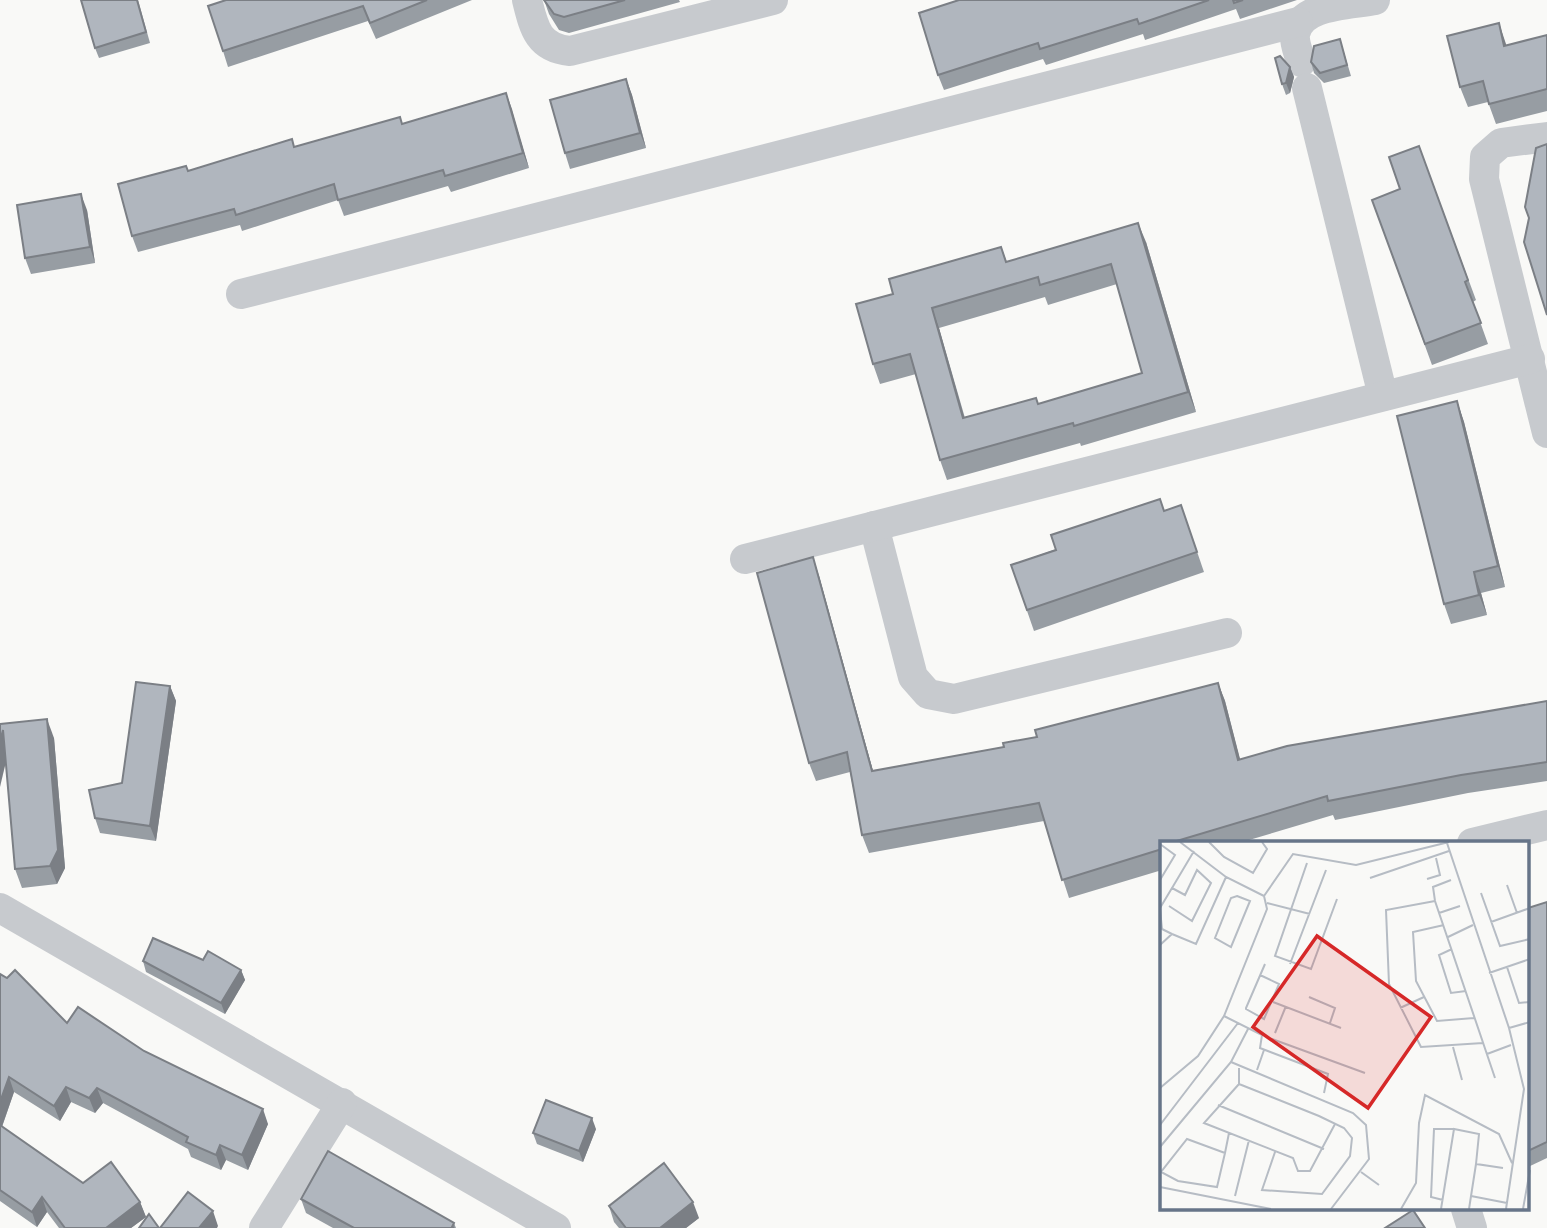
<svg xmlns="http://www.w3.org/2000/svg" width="1547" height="1228" viewBox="0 0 1547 1228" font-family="'Archivo Narrow',sans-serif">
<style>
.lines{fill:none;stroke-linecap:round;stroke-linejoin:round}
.street{stroke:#c7cace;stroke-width:30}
.wall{fill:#979da3;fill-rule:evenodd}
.shaded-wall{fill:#7b7f85}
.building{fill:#b0b6be;stroke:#7b7f85;stroke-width:2;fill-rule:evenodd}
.inset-road{fill:none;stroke:#b6bcc4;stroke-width:2}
.view{fill:#d62828;fill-opacity:0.15;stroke:#d62828;stroke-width:3.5}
.inset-edge{fill:none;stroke:#677589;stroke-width:3.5}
</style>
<rect width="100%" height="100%" fill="#f9f9f7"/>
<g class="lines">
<!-- street -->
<g class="street">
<path d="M 527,0 C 534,28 538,48 570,51 L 773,0"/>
<path d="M 1301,62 C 1299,54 1294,43 1295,35 C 1299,4 1351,5 1375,0"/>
<polyline points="1307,88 1383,396"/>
<polyline points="1547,137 1501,143 1485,157 1484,179 1547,433"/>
<polyline points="241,294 1298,22"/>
<polyline points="874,526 913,677 928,694 954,699 1227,633"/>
<polyline points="745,559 1530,359"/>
<polyline points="1472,843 1547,825"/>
<polyline points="0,908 556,1228"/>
<polyline points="1466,1209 1472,1228"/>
<polyline points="264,1228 342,1103"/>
</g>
</g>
<!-- wall -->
<g class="wall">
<polygon points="138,0 150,43 99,58 95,48"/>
<polygon points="226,0 472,0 376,39 368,21 228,67 223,51"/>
<polygon points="544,0 679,0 680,2 569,33 559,30 549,14"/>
<polygon points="959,0 1297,0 1240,19 1236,9 1145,40 1143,34 1046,65 1043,59 944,90 938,75"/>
<polygon points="1547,35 1547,111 1496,124 1488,102 1468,107 1460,87 1507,45"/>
<polygon points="1340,39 1351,76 1324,83 1314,73 1311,62"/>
<polygon points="1290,67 1294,77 1290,93 1286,95 1282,84"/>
<polygon points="626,79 632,95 646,148 570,169 565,153"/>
<polygon points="506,93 529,168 451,192 448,186 344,216 338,200 242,231 240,225 138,252 132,236 188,171 295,147 402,124"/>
<polygon points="1419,146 1476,300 1473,302 1488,344 1432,365 1372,200 1400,189"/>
<polygon points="87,210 95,263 31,274 25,258"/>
<path d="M 1146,242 L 1196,412 L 1081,446 L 1080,443 L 947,480 L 940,460 L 916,374 L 880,384 L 873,364 L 893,294 L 1001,247 L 1007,262 ZM 1117,284 L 1142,373 L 1038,404 L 965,418 L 939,328 L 1045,297 L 1048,305 Z"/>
<polygon points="1457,401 1464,422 1505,587 1481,593 1487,615 1451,624 1444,604"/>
<polygon points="1181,505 1204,572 1034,631 1011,565"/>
<polygon points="819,576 873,771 1004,747 1218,683 1225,701 1240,760 1547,701 1547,781 1468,793 1335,820 1333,815 1239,843 1162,843 1162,870 1069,898 1044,821 869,853 862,835 850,772 816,781 809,763"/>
<polygon points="170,686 176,701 156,841 100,833 95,818 122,783"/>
<polygon points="0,724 54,738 65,868 57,884 22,888 15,869 6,764"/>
<polygon points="1547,902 1547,1158 1528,1167 1528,908"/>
<polygon points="203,960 241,970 245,980 225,1014 146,972 143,961"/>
<polygon points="0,974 67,1023 144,1051 268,1124 248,1170 226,1160 221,1170 191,1157 188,1149 103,1103 95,1113 71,1102 60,1121 14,1092 2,1127 83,1183 140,1202 146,1217 131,1228 59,1228 47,1212 37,1227 0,1201"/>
<polygon points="596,1129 583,1162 537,1144 533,1133"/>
<polygon points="301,1199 454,1223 456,1228 333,1228 306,1213"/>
<polygon points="609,1206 699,1218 686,1228 619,1228 614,1222"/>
</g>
<!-- shaded-wall -->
<g class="shaded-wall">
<polygon points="1499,23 1506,44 1512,67 1504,46"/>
<polygon points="1290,67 1294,77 1290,93 1286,83"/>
<polygon points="626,79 632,95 646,148 640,133"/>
<polygon points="506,93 512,109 529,168 523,153"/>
<polygon points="81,194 87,210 95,263 90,247"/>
<polygon points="1138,223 1146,242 1196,412 1188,392"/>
<polygon points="932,308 939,328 970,438 963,418"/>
<polygon points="1457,401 1464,422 1505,587 1498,566"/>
<polygon points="813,557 819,576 878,789 872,771"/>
<polygon points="1474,572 1481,593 1487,615 1479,595"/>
<polygon points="1218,683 1225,701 1245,778 1238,760"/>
<polygon points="170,686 176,701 156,841 150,826"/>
<polygon points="47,719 54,738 65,868 57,884 50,866"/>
<polygon points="3,730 9,749 0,787 0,741"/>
<polygon points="241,970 245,980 225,1014 221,1003"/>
<polygon points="9,1077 14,1092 0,1132 0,1102"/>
<polygon points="66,1087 71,1102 60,1121 54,1106"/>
<polygon points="97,1088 103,1103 95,1113 89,1098"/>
<polygon points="263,1109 268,1124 248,1170 242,1155"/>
<polygon points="592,1118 596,1129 583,1162 579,1151"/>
<polygon points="220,1145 226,1160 221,1170 216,1155"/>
<polygon points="42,1197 47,1212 37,1227 32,1212"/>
<polygon points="140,1202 146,1217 131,1228 106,1228"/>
<polygon points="693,1202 699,1218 686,1228 660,1228"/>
<polygon points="213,1211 218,1226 217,1228 199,1228"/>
</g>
<!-- building -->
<g class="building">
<polygon points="81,0 137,0 146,32 95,48"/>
<polygon points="226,0 427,0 370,23 363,6 223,51 208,6"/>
<polygon points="544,0 625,0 564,17 554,14"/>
<polygon points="959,0 1209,0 1139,24 1137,19 1040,49 1038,43 938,75 919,13"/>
<polygon points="1233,0 1243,0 1234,3"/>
<polygon points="1499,23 1504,46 1547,35 1547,89 1489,104 1483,81 1460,87 1447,36"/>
<polygon points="1340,39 1347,65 1320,73 1311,62 1314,46"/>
<polygon points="1280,56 1290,67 1286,83 1282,84 1275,58"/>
<polygon points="626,79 640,133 565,153 550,100"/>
<polygon points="506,93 523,153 445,176 443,170 338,200 334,184 236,215 234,209 132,236 118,184 186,166 188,171 292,139 294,147 400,117 402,124"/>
<polygon points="1547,144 1547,315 1524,242 1529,218 1525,207 1536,148"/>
<polygon points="1419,146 1468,280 1465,282 1481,323 1425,344 1372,200 1400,189 1389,157"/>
<polygon points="81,194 90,247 25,258 17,205"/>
<path d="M 1138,223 L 1188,392 L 1074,426 L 1073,423 L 940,460 L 910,354 L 873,364 L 856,304 L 893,294 L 889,279 L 1001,247 L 1006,262 ZM 1111,264 L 1142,373 L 1038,404 L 1036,398 L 963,418 L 932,308 L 1038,277 L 1040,285 Z"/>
<polygon points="1457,401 1498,566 1474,572 1479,595 1444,604 1397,416"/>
<polygon points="1160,499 1164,511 1181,505 1197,552 1027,610 1011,565 1056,550 1051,535"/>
<polygon points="813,557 872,771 1004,747 1003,743 1037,737 1035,730 1218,683 1238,760 1287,746 1547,701 1547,762 1461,775 1328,801 1327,796 1170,843 1162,843 1162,849 1062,880 1039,803 862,835 847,752 809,763 757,573"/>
<polygon points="136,682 170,686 150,826 95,818 89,790 122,783"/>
<polygon points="47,719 58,850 50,866 15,869 3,730 0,741 0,724"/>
<polygon points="1547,902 1547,1142 1528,1151 1528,908"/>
<polygon points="153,938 203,960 208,951 241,970 221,1003 143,961"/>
<polygon points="15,970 67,1023 78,1007 144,1051 263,1109 242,1155 220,1145 216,1155 186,1142 188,1137 97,1088 89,1098 66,1087 54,1106 9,1077 0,1102 0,974 7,978"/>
<polygon points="546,1100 592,1118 579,1151 533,1133"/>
<polygon points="0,1125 83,1183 111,1162 140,1202 106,1228 65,1228 42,1197 32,1212 0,1190"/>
<polygon points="328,1151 454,1223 452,1227 454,1228 354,1228 301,1199"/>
<polygon points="664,1163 693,1202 660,1228 626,1228 609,1206"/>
<polygon points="188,1192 213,1211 199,1228 160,1228"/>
<polygon points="1413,1210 1425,1228 1385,1228"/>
<polygon points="149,1214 159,1228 139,1228"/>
</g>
<!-- overview -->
<g transform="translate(1160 841)">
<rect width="369" height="369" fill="#f9f9f7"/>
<path class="inset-road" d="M 20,1 L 66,36 L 104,55M 49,1 L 64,16 L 93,32 L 107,8 L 102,1M 287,2 L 349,187 L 364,248 L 346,368M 0,3 L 15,14 L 0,39M 147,22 L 115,115 L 151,128 L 177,58M 210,37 L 289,10M 267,38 L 280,34 L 276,17M 291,39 L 273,46 L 275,60 L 335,237M 347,44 L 357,72M 321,52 L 340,105 L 370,98M 77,55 L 90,60 L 71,106 L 55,97 L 71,57 ZM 104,55 L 133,13 L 196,24 L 289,1M 275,60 L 226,69 L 229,143 L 261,206 L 323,202M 107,62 L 150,73M 9,65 L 32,80 L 51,42 L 37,29 L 25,54 L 12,47 L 34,10M 0,67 L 12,47M 0,68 L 2,88 L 12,93M 279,72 L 300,65M 331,81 L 370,67M 284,84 L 253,91 L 256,140 L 277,180 L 314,177M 288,96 L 313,84M 0,104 L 12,93 L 36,103 L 66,36M 292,108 L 279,114 L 291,152 L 306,150M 130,123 L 166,29M 347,126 L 359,162 L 370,161M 329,132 L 370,118M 100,134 L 119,143 L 104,178 L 86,168 L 86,167 L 105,123M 149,156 L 175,167 L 170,182M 113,161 L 181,187M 240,167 L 264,156M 64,175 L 102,194 L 100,207 L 168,233 L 164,252M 349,187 L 370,181M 115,192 L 126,165M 112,198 L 205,232M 293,206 L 302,239M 327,213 L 351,204M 71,221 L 193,272 L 206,284 L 209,318 L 171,368M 79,227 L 79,243 L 44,282 L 133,317 L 138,330 L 150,330 L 175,283M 97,229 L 104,209M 79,243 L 159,275 L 184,287 L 192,297 L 190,315 L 162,353 L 102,349 L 115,311M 0,247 L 38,215 L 64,175 L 107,68 L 104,55M 58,264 L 164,308M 0,284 L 78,182M 0,306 L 71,221 L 88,188M 65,312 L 27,298 L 1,331 L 18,340 L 57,346 L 65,312 L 69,292M 201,331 L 219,344M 0,346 L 111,368M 75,355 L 89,299M 311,355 L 347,362M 283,359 L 271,356 L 274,288 L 294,288M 241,368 L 256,342 L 259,282 L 265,254 L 339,293 L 352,322M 281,368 L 294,288 L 319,293 L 316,323M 309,368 L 316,323 L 343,327M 363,368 L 370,329"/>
<path class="view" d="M 157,95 L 271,176 L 208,267 L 93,186 Z"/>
<rect width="369" height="369" class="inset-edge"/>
</g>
</svg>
